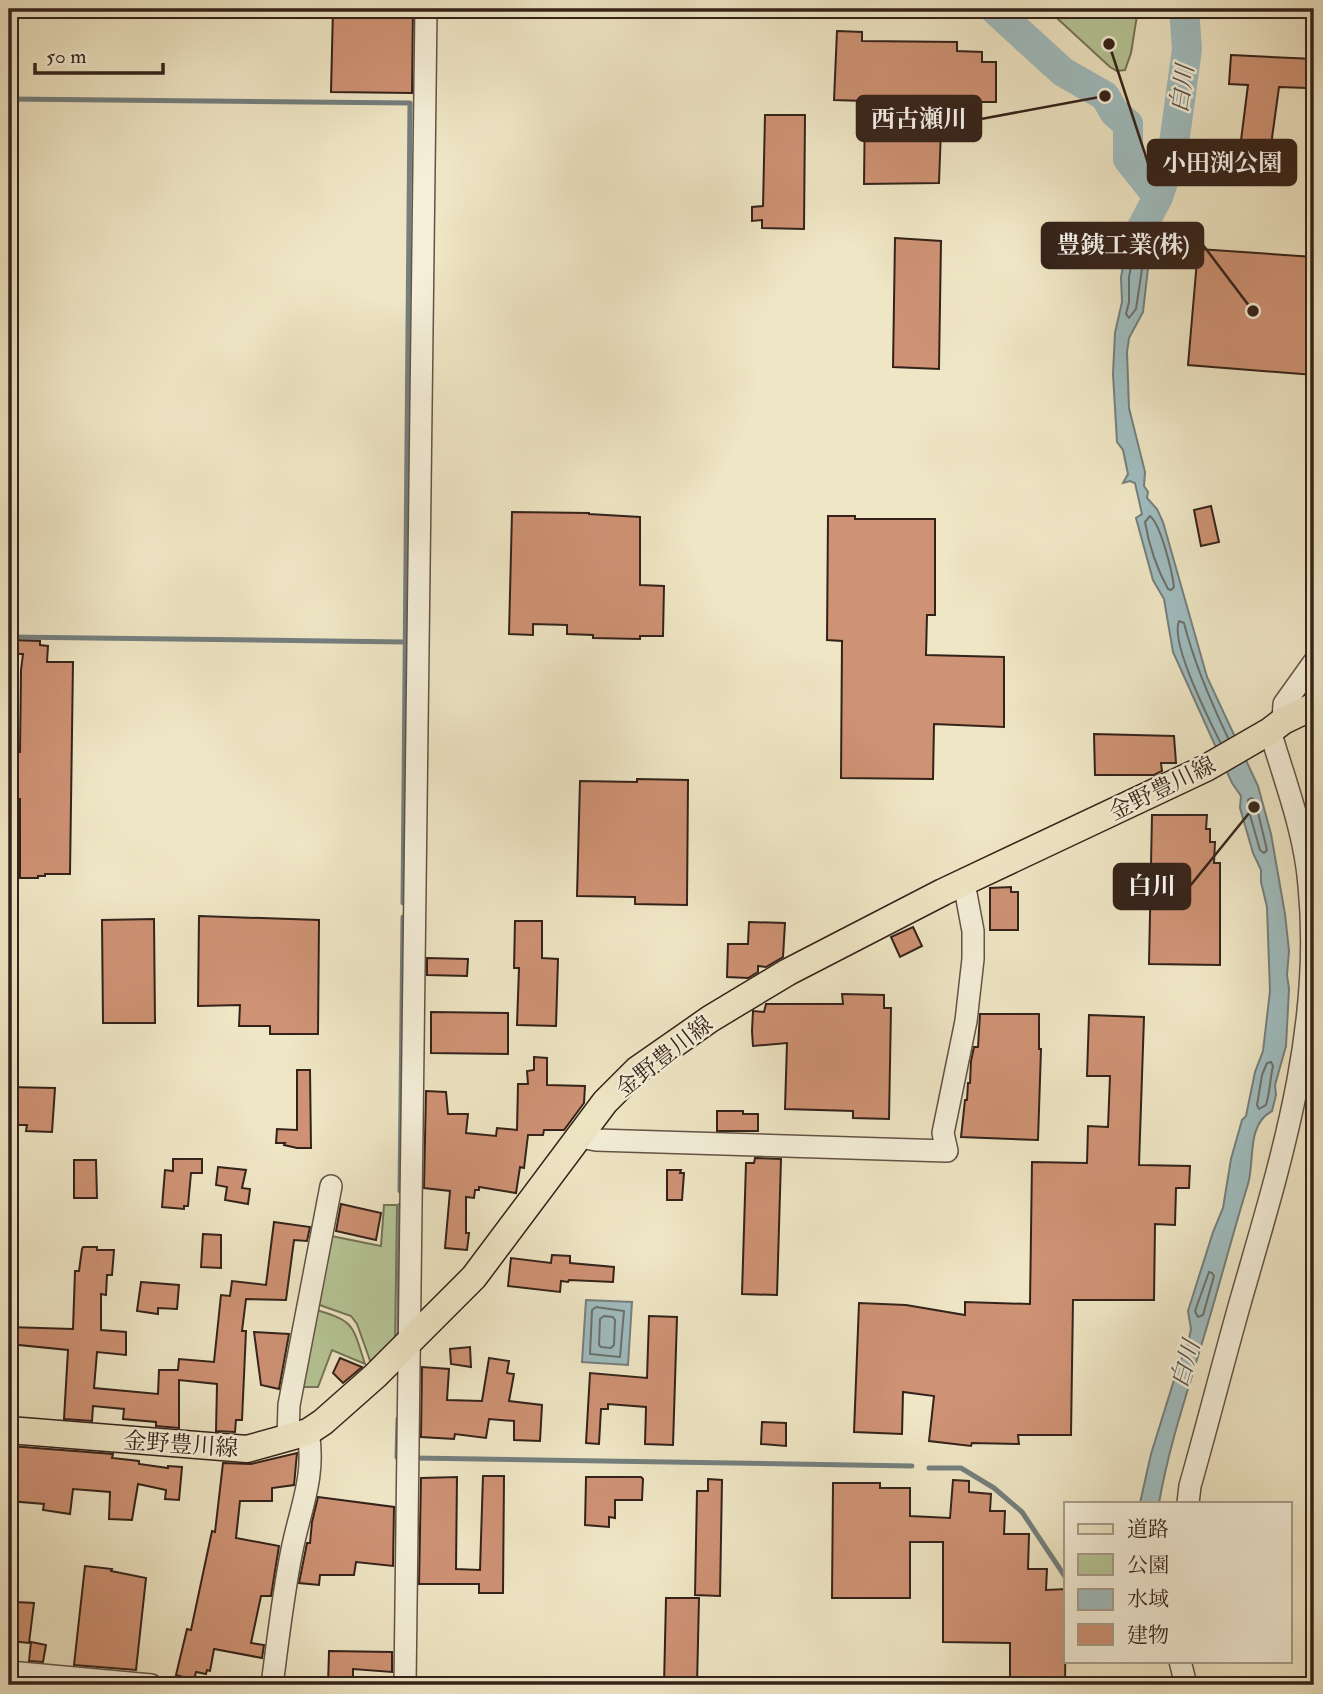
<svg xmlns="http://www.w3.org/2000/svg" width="1323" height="1694" viewBox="0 0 1323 1694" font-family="'IM FELL Double Pica','Noto Serif JP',serif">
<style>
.green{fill:#b6c697;stroke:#757458;stroke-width:2}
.water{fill:#9fbdc0;stroke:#747f7e;stroke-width:2}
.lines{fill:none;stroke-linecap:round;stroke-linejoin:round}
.shore{stroke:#6a706d;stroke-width:2}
.stream{stroke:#747f7e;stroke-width:5}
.river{stroke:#9fbdc0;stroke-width:30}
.building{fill:#ce9274;stroke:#34221a;stroke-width:2}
.minor-casing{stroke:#635345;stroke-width:24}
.major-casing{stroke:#34221a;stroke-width:29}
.minor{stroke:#f5efd9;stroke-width:21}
.major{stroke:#efe6c5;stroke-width:26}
.labels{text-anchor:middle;stroke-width:5;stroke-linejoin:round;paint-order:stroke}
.street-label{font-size:23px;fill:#34221a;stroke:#f5efd9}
.water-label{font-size:24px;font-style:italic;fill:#54504c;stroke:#f5efd9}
.leader{fill:none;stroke:#34221a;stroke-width:2.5}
.callout-dot{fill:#34221a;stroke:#f5efd9;stroke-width:2.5}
.callout{fill:#34221a;stroke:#34221a;stroke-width:2.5}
.callout-label{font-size:24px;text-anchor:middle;font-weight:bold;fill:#fff}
</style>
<rect width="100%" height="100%" fill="#efe6c5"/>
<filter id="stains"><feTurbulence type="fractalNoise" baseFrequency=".00286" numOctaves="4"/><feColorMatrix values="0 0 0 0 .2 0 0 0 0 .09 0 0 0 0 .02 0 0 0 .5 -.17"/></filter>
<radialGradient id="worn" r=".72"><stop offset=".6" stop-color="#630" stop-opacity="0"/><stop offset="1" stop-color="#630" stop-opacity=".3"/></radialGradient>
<!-- green -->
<g class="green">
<polygon points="1047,9 1138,9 1131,53 1125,70 1117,71 1110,67"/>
<polygon points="384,1205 397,1205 395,1345 372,1366 357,1324 351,1316 314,1303 326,1235 381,1246"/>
<path d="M 313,1309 C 355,1321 352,1324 365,1364 L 332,1350 L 318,1387 L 299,1387 Z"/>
</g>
<!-- water -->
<g class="water">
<path d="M 1165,194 L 1159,207 L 1156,220 L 1148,268 L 1143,312 L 1129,338 L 1127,352 L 1129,408 L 1145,472 L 1144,486 L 1148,492 L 1147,498 L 1157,509 L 1163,522 L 1207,677 L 1258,786 L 1271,834 L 1285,914 L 1289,951 L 1287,975 L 1289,989 L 1286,1046 L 1275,1085 L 1276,1095 L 1272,1111 C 1246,1125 1255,1161 1248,1184 C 1233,1233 1220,1283 1205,1333 C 1188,1390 1169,1445 1159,1503 L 1140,1503 L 1151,1454 L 1180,1361 L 1186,1351 L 1189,1339 L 1191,1329 L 1188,1311 L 1213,1232 L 1223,1208 L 1231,1159 L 1242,1120 L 1246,1116 L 1255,1072 L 1263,1051 L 1270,991 L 1267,907 L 1261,882 L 1261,870 L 1253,853 L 1240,808 L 1241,796 L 1232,783 L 1173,652 L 1164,599 L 1153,580 L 1136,518 L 1142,514 L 1135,483 L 1130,481 L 1123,483 L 1128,474 L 1123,450 L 1117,442 L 1113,374 L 1115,333 L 1122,302 L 1121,277 L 1132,221 L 1149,201 Z"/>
<polygon points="586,1300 632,1302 628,1365 582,1362"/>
</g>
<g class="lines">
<!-- shore -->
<g class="shore">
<polygon points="1143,219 1147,219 1149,222 1136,309 1129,318 1126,314 1129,302 1129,277 1139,225"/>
<path d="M 1150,516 C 1161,525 1172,571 1174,587 L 1171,590 L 1168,589 C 1157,569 1149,545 1145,522 Z"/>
<path d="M 1220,742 C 1209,719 1170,643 1179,621 L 1184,623 C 1194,663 1210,700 1228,738"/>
<polygon points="1251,798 1255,800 1267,850 1264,853 1260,850 1248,808 1248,800"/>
<path d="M 1271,1062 L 1273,1066 C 1270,1079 1270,1092 1266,1105 L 1259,1109 L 1257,1105 L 1262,1075 L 1267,1063 Z"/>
<polygon points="1209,1272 1212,1273 1214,1276 1203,1315 1198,1317 1195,1311"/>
<polygon points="596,1307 624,1311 620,1357 590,1354 592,1310"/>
<polygon points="604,1316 613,1317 615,1320 614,1345 611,1348 601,1347 599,1345 600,1319"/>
</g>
<!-- stream -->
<g class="stream">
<polyline points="9,99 410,103 403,903"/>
<polyline points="9,637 405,642"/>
<polyline points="400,1191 403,917"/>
<polyline points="399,1338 400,1205"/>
<polyline points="398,1419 397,1457 400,1457"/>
<polyline points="415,1458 912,1466"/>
<polyline points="929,1468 961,1468 994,1488 1022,1512 1066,1578"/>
</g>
<!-- river -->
<g class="river">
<polyline points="994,9 1063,72 1105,96 1114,112 1128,124 1128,159 1158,197"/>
<polyline points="1140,231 1158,197 1173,151 1187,49 1184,9"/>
</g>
</g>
<!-- building -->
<g class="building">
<polygon points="333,9 413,9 412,93 331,92"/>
<polygon points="837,31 862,32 862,41 957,42 957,51 982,52 982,62 996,62 996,102 942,102 939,183 864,184 865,101 834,100"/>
<polygon points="1231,55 1314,59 1314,74 1307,88 1279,87 1269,160 1239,156 1248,85 1229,84"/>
<polygon points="765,115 805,115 804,229 762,228 762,220 752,221 752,207 763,206"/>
<polygon points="895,238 941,241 939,369 893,367"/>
<polygon points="1198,249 1314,257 1314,375 1188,365"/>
<polygon points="1211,506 1219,542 1201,546 1194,510"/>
<polygon points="512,512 589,513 589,514 640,517 640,585 664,586 663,636 640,636 640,639 593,638 593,635 567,634 567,625 533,624 533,635 509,634"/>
<polygon points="828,516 855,516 855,519 935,519 935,615 927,615 926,655 1004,657 1004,727 934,724 933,779 841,778 842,641 827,640"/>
<polygon points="9,640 40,641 40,645 48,646 47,662 73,662 70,874 45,874 45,876 38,876 38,878 20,878 20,799 17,799 16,771 17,752 20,752 21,670 23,654 9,654"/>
<polygon points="1094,734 1174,736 1176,763 1161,763 1162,771 1154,775 1095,775"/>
<polygon points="637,779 688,780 687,905 635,904 635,897 577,896 580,781 637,782"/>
<polygon points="1152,815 1207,815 1206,829 1210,829 1210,842 1215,842 1214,863 1220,863 1220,965 1149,964"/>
<polygon points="1011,887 1011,892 1018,892 1018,930 990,930 990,888"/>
<polygon points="199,916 319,920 318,1034 270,1034 270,1026 239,1026 240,1005 198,1006"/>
<polygon points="154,919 155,1023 103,1023 102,920"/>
<polygon points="515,921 542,921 542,958 558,959 556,1026 517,1025 519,968 514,968"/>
<polygon points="749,922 785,923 783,957 766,967 758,966 758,972 748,978 727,977 728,944 748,944"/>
<polygon points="913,927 922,946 900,957 891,937"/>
<polygon points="427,958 468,959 467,976 427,975"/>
<polygon points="842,994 884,995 884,1008 891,1008 889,1119 853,1118 853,1111 785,1109 787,1043 753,1046 752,1031 753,1011 764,1012 766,1004 843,1004"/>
<polygon points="431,1012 508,1013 508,1054 431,1053"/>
<polygon points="980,1014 1039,1014 1039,1049 1041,1049 1038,1140 961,1137 965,1100 967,1100 968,1083 970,1083 971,1061 974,1047 978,1047"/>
<polygon points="1089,1015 1144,1017 1139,1165 1190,1166 1189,1188 1176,1188 1175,1225 1155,1224 1154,1300 1073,1300 1071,1435 1018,1435 1019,1444 972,1443 971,1446 929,1441 934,1396 903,1392 902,1434 854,1432 859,1303 906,1305 965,1315 965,1302 1030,1304 1032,1162 1087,1163 1088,1126 1108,1127 1110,1076 1087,1076"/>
<polygon points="534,1057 547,1058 547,1085 585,1086 584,1103 564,1130 544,1130 543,1135 528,1135 524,1168 520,1167 516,1193 479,1187 479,1190 475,1190 474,1198 466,1197 466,1233 469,1233 467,1250 445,1248 450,1191 424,1188 426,1091 446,1092 448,1114 468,1114 466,1133 496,1136 497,1128 517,1130 518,1084 528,1084 527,1071 534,1070"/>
<polygon points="297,1070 310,1070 311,1148 297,1148 284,1145 285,1143 276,1143 277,1129 297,1130"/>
<polygon points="9,1087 55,1088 52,1132 26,1131 27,1125 9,1125"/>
<polygon points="717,1111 743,1111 743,1114 758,1114 758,1131 717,1131"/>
<polygon points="755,1158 781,1159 777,1295 742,1294 746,1163 754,1163"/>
<polygon points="173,1159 202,1159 202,1173 191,1173 188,1206 184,1206 184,1209 162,1207 165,1170 173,1171"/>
<polygon points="74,1160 96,1160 97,1198 74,1198"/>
<polygon points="218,1167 246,1170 242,1188 250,1189 248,1204 225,1200 227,1187 216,1185"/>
<polygon points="667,1170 681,1170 680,1173 684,1173 682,1200 667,1200"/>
<polygon points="341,1204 381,1213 376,1240 336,1231"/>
<polygon points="274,1222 310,1227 307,1241 294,1240 286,1300 246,1299 242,1331 246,1331 242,1420 236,1420 235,1432 216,1431 217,1384 179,1380 179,1428 156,1426 156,1422 123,1419 124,1409 93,1406 92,1421 64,1419 68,1350 9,1344 9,1327 73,1329 75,1271 79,1271 82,1249 83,1247 97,1247 97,1250 114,1250 112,1275 107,1275 106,1295 101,1294 101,1330 126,1332 126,1355 97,1352 94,1388 158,1394 159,1370 178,1370 179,1359 214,1362 221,1295 230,1296 232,1281 266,1285"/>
<polygon points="203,1234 221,1235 221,1268 201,1267"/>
<polygon points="552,1255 570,1256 570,1263 614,1267 613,1282 569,1280 568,1282 561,1281 560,1292 508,1286 511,1258 551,1263"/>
<polygon points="141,1282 179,1285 177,1309 158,1308 158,1314 137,1311"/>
<polygon points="649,1316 677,1317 673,1445 645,1444 646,1407 608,1404 608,1409 601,1409 599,1444 586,1443 590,1373 647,1378"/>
<polygon points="254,1332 289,1334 279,1389 261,1385"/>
<polygon points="470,1347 471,1367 451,1364 450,1349"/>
<polygon points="340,1358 362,1367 343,1383 333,1373"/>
<polygon points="489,1358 509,1361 507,1373 514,1374 509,1401 542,1405 540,1441 514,1440 514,1421 489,1419 486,1438 455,1434 454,1439 421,1437 422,1367 449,1369 447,1400 482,1401"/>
<polygon points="762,1422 786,1423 786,1446 761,1444"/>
<polygon points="10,1446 113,1454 112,1458 139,1461 139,1464 168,1468 168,1466 182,1467 179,1500 165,1499 166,1490 138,1484 132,1520 109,1519 110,1492 73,1489 70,1514 43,1510 44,1504 9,1501"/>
<polygon points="297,1453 294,1485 272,1488 272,1501 240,1501 236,1538 279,1546 271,1596 261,1596 251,1643 264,1645 262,1658 214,1649 210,1671 207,1670 206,1674 196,1672 194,1680 176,1675 187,1629 191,1630 212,1531 215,1532 223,1463 251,1464"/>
<polygon points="483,1476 504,1476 503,1593 479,1593 479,1584 419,1584 421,1478 457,1477 456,1569 480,1570"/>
<polygon points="586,1477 641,1477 643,1479 642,1500 615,1500 615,1518 609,1517 609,1527 585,1525"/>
<polygon points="708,1479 722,1480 720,1596 695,1595 697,1491 708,1491"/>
<polygon points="953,1480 969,1481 969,1492 991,1494 990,1511 1005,1511 1004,1534 1029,1534 1028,1569 1047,1569 1046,1590 1066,1589 1065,1685 1010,1685 1010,1643 943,1642 943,1542 910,1542 910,1598 832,1598 833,1483 880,1483 880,1488 910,1488 910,1516 950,1518"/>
<polygon points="318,1497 394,1507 393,1566 356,1562 354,1575 320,1575 319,1585 299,1583 307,1543 310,1543 312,1522"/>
<polygon points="85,1566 112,1569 111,1571 146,1578 136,1670 74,1665"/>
<polygon points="666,1598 699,1598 697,1685 664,1685"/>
<polygon points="16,1602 34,1603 29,1643 11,1641"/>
<polygon points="31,1642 46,1645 43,1662 29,1661"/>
<polygon points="329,1651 392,1652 392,1672 353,1669 353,1685 328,1685"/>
</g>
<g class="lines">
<defs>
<g id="minor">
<polyline points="1283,721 1284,704 1314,662"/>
<polyline points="580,1137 596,1140 947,1151 943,1133 966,1021 973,959 973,931 964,883"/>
<polyline points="288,1438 289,1405 331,1186"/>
<path d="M 1188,1503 L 1190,1486 C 1208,1423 1224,1359 1242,1296 C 1281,1161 1323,1028 1309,885 C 1305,833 1285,781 1270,731"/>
<polyline points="1180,1661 1186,1685"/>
<polyline points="9,1672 151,1685"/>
<path d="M 272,1685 C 278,1640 283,1594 292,1550 C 300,1509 316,1476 308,1432"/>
<polyline points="405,1685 426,9"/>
</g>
<polyline id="major" points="9,1430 247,1449 308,1432 323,1422 375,1376 474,1277 605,1102 637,1070 710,1019 788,972 943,892 1206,768 1270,731 1283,721 1314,706"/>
</defs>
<!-- minor casing -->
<use href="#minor" class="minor-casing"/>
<!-- major casing -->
<use href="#major" class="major-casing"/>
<!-- minor -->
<use href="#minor" class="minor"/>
<!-- major -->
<use href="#major" class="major"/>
</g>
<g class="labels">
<!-- street labels -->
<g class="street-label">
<text transform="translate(1162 788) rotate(-26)" y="8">金野豊川線</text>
<text transform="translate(664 1056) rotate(-38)" y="8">金野豊川線</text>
<text transform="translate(181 1444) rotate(4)" y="8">金野豊川線</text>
</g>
<!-- water labels -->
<g class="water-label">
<text transform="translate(1182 89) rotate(-82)" y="8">白川</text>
<text transform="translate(1185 1364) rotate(-73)" y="8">白川</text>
</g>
</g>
<!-- callouts -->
<path class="leader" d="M1105 96L981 119M1109 44L1148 163M1253 311L1203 245M1254 807L1190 886"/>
<g class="callout-dot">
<circle cx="1105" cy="96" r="7"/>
<circle cx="1109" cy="44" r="7"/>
<circle cx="1253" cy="311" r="7"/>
<circle cx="1254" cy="807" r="7"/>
</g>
<g class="callout">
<rect x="857" y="96" width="124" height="45" rx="7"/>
<rect x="1148" y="140" width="148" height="45" rx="7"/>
<rect x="1042" y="223" width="161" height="45" rx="7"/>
<rect x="1114" y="864" width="76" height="45" rx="7"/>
</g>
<g class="callout-label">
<text x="919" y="127">西古瀬川</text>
<text x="1222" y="171">小田渕公園</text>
<text x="1123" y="253">豊銕工業(株)</text>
<text x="1152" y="894">白川</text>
</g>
<!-- margin -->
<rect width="1323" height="1694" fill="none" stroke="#efe6c5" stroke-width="35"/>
<rect x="10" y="10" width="1302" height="1673" fill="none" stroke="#34221a" stroke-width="3.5"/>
<rect x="18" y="18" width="1288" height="1659" fill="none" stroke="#34221a" stroke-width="2"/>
<!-- legend -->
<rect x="1064" y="1502" width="228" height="161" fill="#f5efd9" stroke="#a89d8d" stroke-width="2"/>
<rect x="1078" y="1524" width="35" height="10" fill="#efe6c5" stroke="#a89d8d" stroke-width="2"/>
<text x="1127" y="1536" font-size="21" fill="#34221a">道路</text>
<rect x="1078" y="1554" width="35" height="21" fill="#b6c697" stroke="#a89d8d" stroke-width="2"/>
<text x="1127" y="1572" font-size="21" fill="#34221a">公園</text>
<rect x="1078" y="1589" width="35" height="21" fill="#9fbdc0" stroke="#a89d8d" stroke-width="2"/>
<text x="1127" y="1606" font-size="21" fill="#34221a">水域</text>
<rect x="1078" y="1624" width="35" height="21" fill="#ce9274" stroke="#a89d8d" stroke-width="2"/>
<text x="1127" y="1642" font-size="21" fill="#34221a">建物</text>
<!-- scale -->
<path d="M35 63v10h128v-10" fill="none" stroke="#34221a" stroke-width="3.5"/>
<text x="46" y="63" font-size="21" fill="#34221a" stroke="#f5efd9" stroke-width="5" paint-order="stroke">50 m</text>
<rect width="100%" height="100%" filter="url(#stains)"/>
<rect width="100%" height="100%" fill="url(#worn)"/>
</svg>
